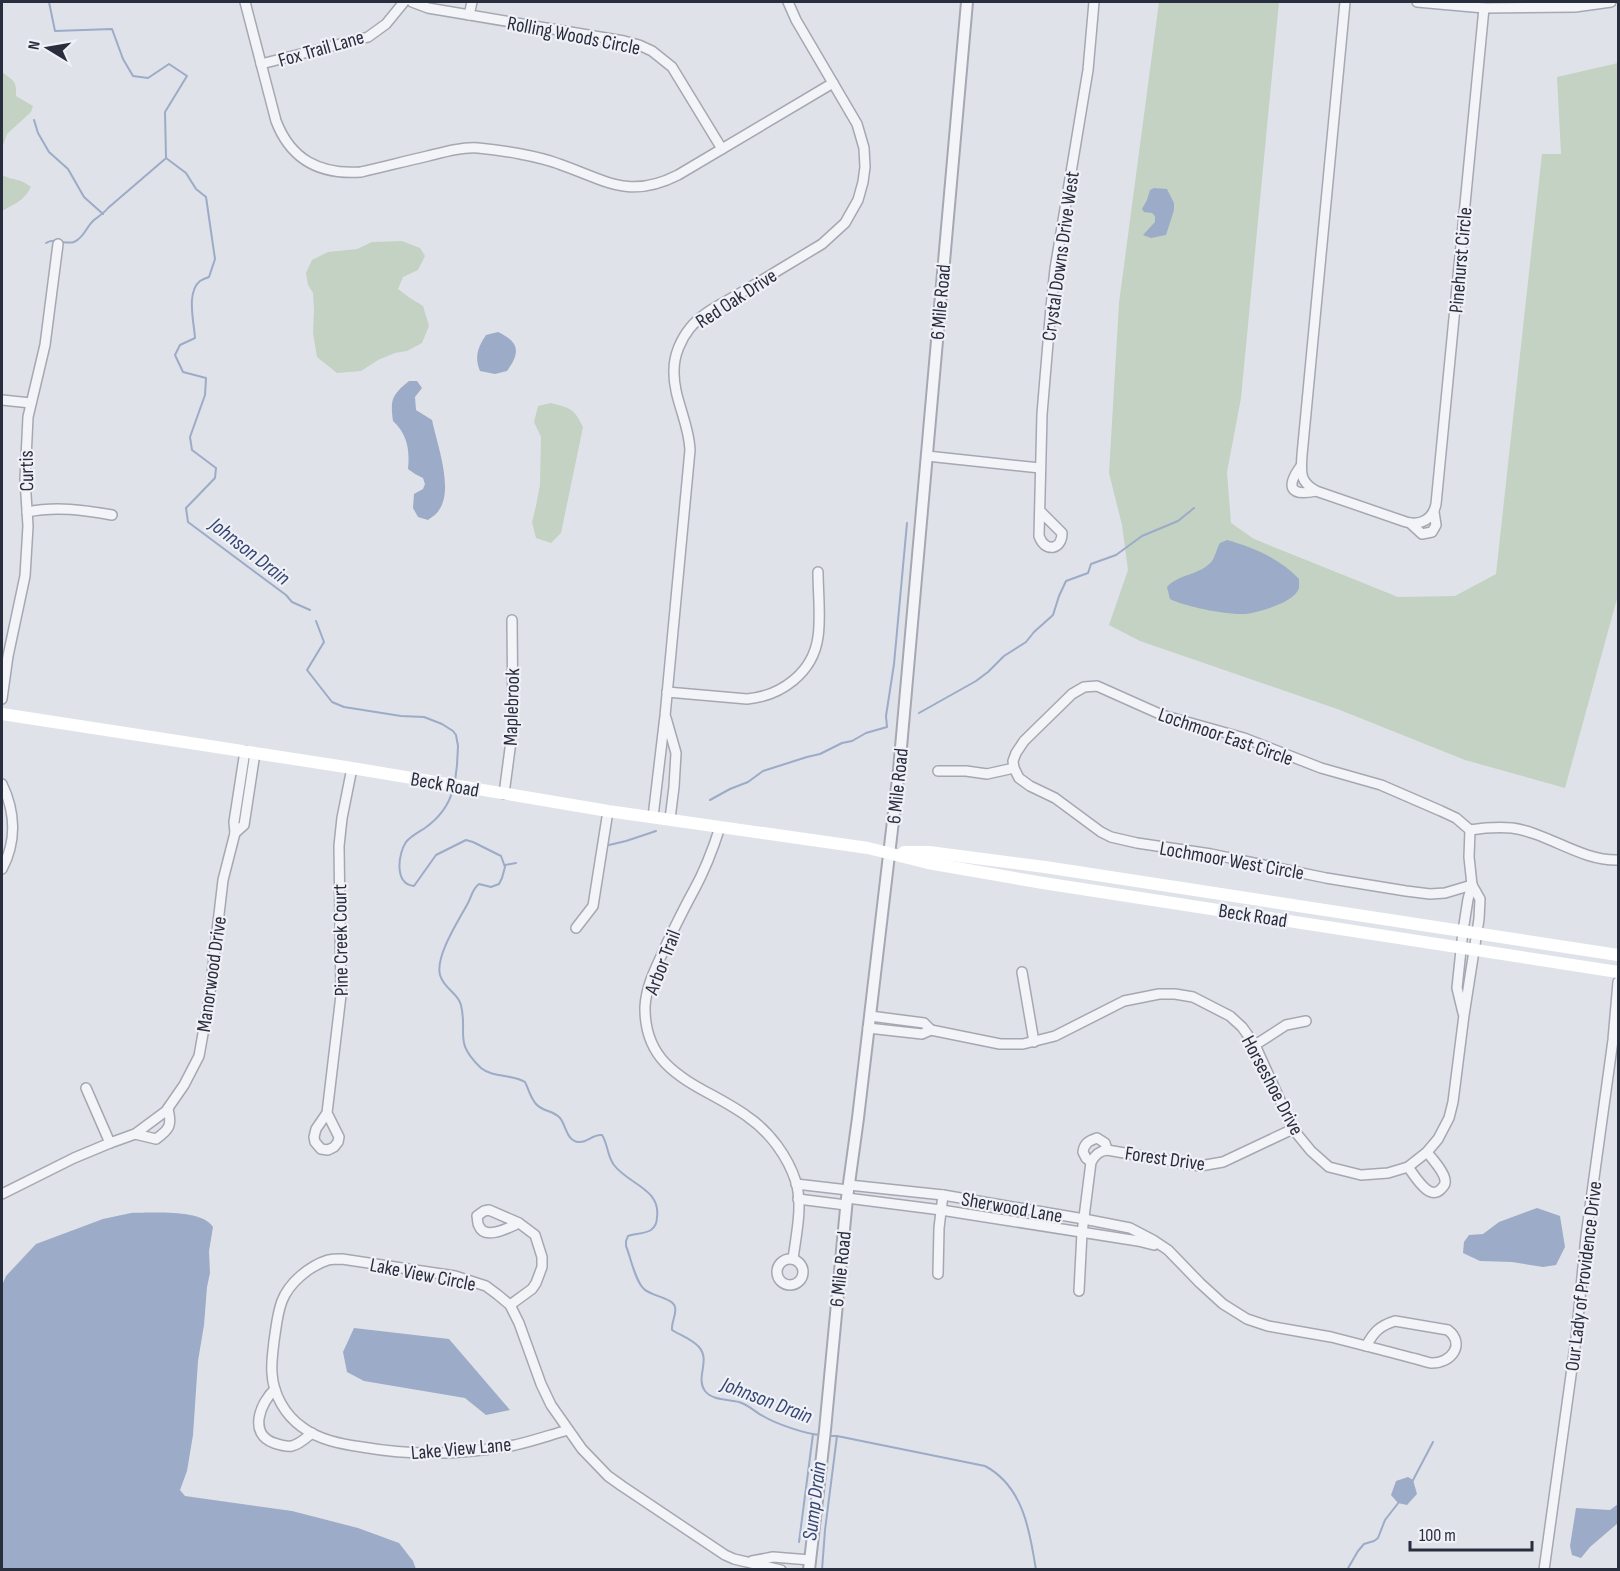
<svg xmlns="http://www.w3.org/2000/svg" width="1620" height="1571" viewBox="0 0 1620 1571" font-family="'Sofia Sans Condensed',sans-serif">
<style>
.green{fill:#c3d2c2}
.water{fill:#9cabc7}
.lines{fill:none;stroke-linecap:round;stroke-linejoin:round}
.stream{stroke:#9cabc7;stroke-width:2}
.minor-casing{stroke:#a5a8b3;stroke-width:12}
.tertiary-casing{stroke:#a5a8b3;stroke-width:14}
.minor{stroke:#f3f4f7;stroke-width:9}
.tertiary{stroke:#f3f4f7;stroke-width:10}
.secondary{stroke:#fff;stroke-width:12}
.labels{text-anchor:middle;stroke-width:4.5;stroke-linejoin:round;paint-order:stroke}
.street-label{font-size:20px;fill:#292e3f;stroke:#f0f1f6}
.water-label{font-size:21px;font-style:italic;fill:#354772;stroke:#f0f1f6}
</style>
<rect width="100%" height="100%" fill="#e0e2e9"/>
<!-- green -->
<g class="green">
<polygon points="1159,2 1279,2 1241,398 1227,472 1231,523 1254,539 1398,597 1455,596 1496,574 1542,154 1561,154 1557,77 1618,63 1618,595 1565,788 1465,760 1340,710 1140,641 1109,625 1128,570 1122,525 1109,473 1119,303"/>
<path d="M 2,72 C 13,81 17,80 16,96 L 33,106 L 31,112 L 7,134 L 2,148 Z"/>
<path d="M 2,175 C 14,181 20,178 31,187 C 24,201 14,204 2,211 Z"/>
<polygon points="402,241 420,248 425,256 418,270 403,277 398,289 410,298 423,306 429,326 422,343 407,351 395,353 378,360 361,371 337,373 317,357 313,333 314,310 313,293 308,285 306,273 312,260 328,252 357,249 372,242"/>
<path d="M 551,403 C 570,408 574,408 583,427 L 561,533 L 551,543 L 536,538 L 532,522 L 536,506 L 540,485 L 541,437 L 534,422 L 538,406 Z"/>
</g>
<!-- water -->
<g class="water">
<polygon points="1154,188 1167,189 1174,203 1174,210 1166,235 1151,238 1143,235 1155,222 1155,216 1152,213 1144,212 1142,209 1147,200 1150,190"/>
<path d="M 498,332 C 519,342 521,352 507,371 L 495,374 L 480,371 C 474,357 478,347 486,335 Z"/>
<path d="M 409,381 L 417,381 L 422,388 L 415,397 L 416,410 L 432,420 C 437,444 454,489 439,510 C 437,514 432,517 428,520 L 418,517 L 413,508 L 414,494 L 423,489 L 425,484 L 423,478 L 415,474 L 408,469 C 410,449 407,434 393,421 C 390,399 392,395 409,381 Z"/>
<path d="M 1227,540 C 1252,547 1281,559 1299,579 C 1299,579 1299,588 1299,588 C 1294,603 1259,612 1245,614 C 1227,615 1186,607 1170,599 L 1167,587 C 1178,574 1201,575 1212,561 C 1215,557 1217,548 1220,543 Z"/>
<polygon points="1537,1208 1560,1216 1565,1247 1556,1265 1543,1267 1512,1262 1480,1261 1463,1253 1464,1242 1469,1235 1483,1234 1499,1222"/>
<path d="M 131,1213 C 151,1213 202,1209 213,1227 L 209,1251 L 210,1273 L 207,1287 L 204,1325 L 198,1361 L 193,1435 L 187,1471 L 180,1490 L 185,1496 L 292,1511 L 358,1528 L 399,1543 L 413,1561 L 416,1569 L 2,1569 L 2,1285 L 6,1276 L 36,1244 L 103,1219 Z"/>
<polygon points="354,1328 449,1339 510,1410 486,1415 465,1398 364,1381 347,1372 343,1352"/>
<polygon points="1408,1477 1413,1480 1417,1494 1407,1505 1398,1503 1391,1495 1396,1481"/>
<polygon points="1618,1504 1618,1523 1590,1547 1581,1558 1572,1555 1570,1546 1576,1508 1610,1510"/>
</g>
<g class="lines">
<!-- stream -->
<g class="stream">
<polyline points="49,2 55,31 112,29 123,59 133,76 148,78 169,64 187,76 165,112 166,158"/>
<polyline points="34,120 38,133 49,152 68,169 84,197 103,214"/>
<path d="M 166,158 L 186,173 L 196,189 L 206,197 L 215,259 L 209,277 C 206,278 203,279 200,281 C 186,292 194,322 195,338 L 180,345 L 175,355 L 183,372 L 206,378 L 205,395 L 190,437 L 192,450 L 216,468 L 215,478 L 186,508 L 188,522 L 286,595 L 292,602 L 310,610"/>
<path d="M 46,243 C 55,237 64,245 74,242 C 84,238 86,227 94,220 C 99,216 104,213 108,208 L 165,159"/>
<polyline points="316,621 324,642 307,670 332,702 344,707 401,716 424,717 442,724 453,731 456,735 458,746 457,765 455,781"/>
<polyline points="919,713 976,681 988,672 1004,656 1026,642 1034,632 1053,615 1059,596 1066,581 1088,573 1091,564 1116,555 1142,536 1178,521 1194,508"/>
<path d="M 453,789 C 449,805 439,818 425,828 C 419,832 411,836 406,842 C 398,854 394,884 414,886 L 436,855 L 466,840 L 473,842 L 501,856 L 505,867 L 502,878 L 499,884 L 491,887 L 479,884 C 472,889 472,896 468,903 C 459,920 435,956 440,975 C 444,989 458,993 461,1005 C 468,1035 453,1041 481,1068 C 493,1078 512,1074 525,1082 C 529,1090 530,1097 536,1104 C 543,1112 553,1110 560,1118 C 566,1125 567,1143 580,1142 C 588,1142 593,1134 602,1135 C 608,1144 607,1156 614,1165 C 628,1184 661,1189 657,1217 C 657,1222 655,1227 651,1230 C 647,1233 635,1234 628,1236 L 626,1241 L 626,1246 C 631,1258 635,1281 644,1289 C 651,1296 673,1298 675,1307 C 677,1314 671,1322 672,1330 C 680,1335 692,1339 699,1347 C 711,1361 695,1377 705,1391 C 713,1401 728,1399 739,1402 C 749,1405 755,1412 763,1416 C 776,1424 806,1434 820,1435"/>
<polyline points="710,800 730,789 748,782 763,771 807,757 820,754 842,743 852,741 866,733 887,727 886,716 894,664 907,523"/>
<polyline points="609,845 626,841 656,831"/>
<polyline points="505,865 516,863"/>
<path d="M 829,1436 L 837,1436 L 985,1466 C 1023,1486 1030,1531 1036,1570"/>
<polyline points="1412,1482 1433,1442"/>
<polyline points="799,1542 813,1434"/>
<polyline points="822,1570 825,1530 837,1436"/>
<polyline points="1347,1570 1358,1551 1364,1544 1374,1541 1378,1538 1385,1520 1399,1502"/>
</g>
<defs>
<g id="minor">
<path d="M 245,2 L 276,121 C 291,160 320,175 361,172 C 383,167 406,161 428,156 C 444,152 461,147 478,148 C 501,150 538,156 559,164 C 605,180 629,200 678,175 L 833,83"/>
<polyline points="412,2 428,8 624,41 639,45 652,51 672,67 722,149"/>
<path d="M 1345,2 L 1302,455 C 1301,472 1299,481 1316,491 L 1406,522 C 1421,526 1433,519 1436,504 L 1484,8"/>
<polyline points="1417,2 1484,8 1575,7 1611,2"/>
<polyline points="469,15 472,2"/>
<polyline points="261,64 368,37 386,24 404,2"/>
<polyline points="2,400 31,403"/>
<polyline points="927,456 1040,468"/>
<path d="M 1301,466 C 1286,486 1289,497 1316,491"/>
<path d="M 27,512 C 56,506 84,510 112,515"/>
<path d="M 1041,512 L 1062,533 C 1062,550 1045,553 1039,536 L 1042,414 L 1051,307 L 1055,269 L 1088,70 L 1094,2"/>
<polyline points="1410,523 1422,534 1432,532 1436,525 1434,512"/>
<path d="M 667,692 L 747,699 C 781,696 813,673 818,637 C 821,616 818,593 818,572"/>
<polyline points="2,699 8,656 25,576 28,526 25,479 28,417 45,345 58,244"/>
<polyline points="666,718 676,753 674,787 670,819"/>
<polyline points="245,751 234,822 235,833 244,825 255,753"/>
<polyline points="938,771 966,771 987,774 1014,768"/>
<path d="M 2,784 C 15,811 17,841 2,869"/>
<polyline points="504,794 513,726 512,620"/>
<path d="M 653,817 L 665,716 L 690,450 C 689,422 673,398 674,370 C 674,355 681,339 690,328 C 703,312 722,304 739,294 C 767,277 794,261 822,244 L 845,223 L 858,200 L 863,182 L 865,167 L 864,148 L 857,124 L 796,20 L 788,2"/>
<path d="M 720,827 C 713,849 705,870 694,890 C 684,908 676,925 667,943 C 658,964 646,984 645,1007 C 644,1076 705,1085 748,1117 C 770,1132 788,1157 796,1182 C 803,1206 796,1235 793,1259"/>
<polyline points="1470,830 1456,818 1441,811 1381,785 1321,768 1244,738 1162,715 1097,686 1084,687 1072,694 1024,741 1016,753 1013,761 1014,768 1019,778 1030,786 1055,798 1101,832 1111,837 1137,843 1211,854 1326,878 1406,891 1430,894 1445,893 1472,885"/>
<path d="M 1470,830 C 1483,828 1498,827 1512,828 C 1548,833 1581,861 1618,860"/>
<polyline points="576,928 593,906 608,811"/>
<polyline points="1022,972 1034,1042"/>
<polyline points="1463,1013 1457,988 1463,931 1468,899 1472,885 1469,857 1470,830"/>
<polyline points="870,1016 924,1023 931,1030 1000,1044 1023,1044 1055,1036 1124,1001 1159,994 1175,994 1193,997 1230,1016 1242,1027 1255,1045 1293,1129 1311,1151 1329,1167 1361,1175 1388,1173 1408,1167 1427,1152 1438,1139 1449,1118 1453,1102 1464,1015 1479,919 1480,899 1472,885"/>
<polyline points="868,1028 922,1034 931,1030"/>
<polyline points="1255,1045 1286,1025 1306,1021"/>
<polyline points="86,1088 110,1143"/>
<polyline points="327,1113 316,1129 314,1137 315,1142 321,1149 328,1150 334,1147 338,1142 339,1137 327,1113 341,995 339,846 342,818 352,768"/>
<path d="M 135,1134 L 156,1139 C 170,1129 172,1125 168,1109"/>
<path d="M 1091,1162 L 1086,1158 L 1083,1152 C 1084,1144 1088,1141 1097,1138 L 1105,1143 L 1107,1150"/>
<path d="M 1408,1167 C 1415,1176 1430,1203 1442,1188 C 1444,1186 1446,1184 1445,1180 C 1444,1171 1432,1159 1427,1152"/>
<polyline points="796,1184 848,1190"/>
<polyline points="849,1185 943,1195 1084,1219 1130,1228 1153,1240 1168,1250 1200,1283 1223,1304 1247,1319 1268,1326 1331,1337 1366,1346"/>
<polyline points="2,1194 74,1158 110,1143 135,1134 166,1111 184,1085 199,1056 209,1000 223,880 235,833"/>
<polyline points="847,1198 941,1210 1138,1241 1154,1245"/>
<polyline points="798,1199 846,1205"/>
<circle cx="790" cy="1272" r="13"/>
<polyline points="938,1274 939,1228 943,1195"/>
<path d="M 1079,1291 L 1082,1233 L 1091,1162 C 1095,1155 1099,1151 1107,1150 L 1200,1166 L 1223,1162 L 1293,1129"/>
<path d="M 510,1305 L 532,1289 L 536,1283 L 542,1267 L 542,1257 L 535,1235 L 519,1223 L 489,1210 L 484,1211 L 477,1216 C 478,1220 477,1223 479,1226 C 485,1241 510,1227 519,1223"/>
<path d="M 1395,1321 L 1448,1330 C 1466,1344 1451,1364 1431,1363 C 1425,1362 1418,1359 1412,1358 C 1397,1354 1382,1350 1366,1346 C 1374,1332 1379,1326 1395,1321 Z"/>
<path d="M 275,1389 C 260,1403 248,1434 274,1443 C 280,1445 286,1447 292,1446 C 300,1444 306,1438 312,1433"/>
<path d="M 568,1430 C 550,1435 533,1441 515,1445 C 464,1455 413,1456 362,1447 C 341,1444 319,1440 302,1427 C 285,1415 273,1394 272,1373 C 271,1363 273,1352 274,1341 C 276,1329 277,1314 282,1301 C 289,1283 309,1266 328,1260 C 332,1259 337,1259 342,1259 L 455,1276 L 486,1286 L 498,1295 L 510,1305 L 519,1323 L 541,1384 L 551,1405 L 582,1449 L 608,1476 L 622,1486 L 725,1555 L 734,1559 L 781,1570"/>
<polyline points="752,1561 773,1557 810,1560"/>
<polyline points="1544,1570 1576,1339 1586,1236 1613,1040 1618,982"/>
</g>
<polyline id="tertiary" points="809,1570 825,1430 847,1198 858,1118 899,770 967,2"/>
</defs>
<!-- minor casing -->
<use href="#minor" class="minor-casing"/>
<!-- tertiary casing -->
<use href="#tertiary" class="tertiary-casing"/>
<!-- minor -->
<use href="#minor" class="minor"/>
<!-- tertiary -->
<use href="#tertiary" class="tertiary"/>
<!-- secondary -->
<g class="secondary">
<polyline points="2,714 352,768 608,811 868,848 928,863 1043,883 1618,972"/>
<polyline points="904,852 929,852 1045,867 1618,955"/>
</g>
</g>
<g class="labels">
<!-- street labels -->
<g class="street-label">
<text transform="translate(574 35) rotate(11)" y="7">Rolling Woods Circle</text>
<text transform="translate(321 48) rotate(-16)" y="7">Fox Trail Lane</text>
<text transform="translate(1060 256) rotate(-82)" y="7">Crystal Downs Drive West</text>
<text transform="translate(1460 260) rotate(-85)" y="7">Pinehurst Circle</text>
<text transform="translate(736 298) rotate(-33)" y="7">Red Oak Drive</text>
<text transform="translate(940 302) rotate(-85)" y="7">6 Mile Road</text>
<text transform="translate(26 471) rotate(-91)" y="7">Curtis</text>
<text transform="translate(511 707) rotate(-88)" y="7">Maplebrook</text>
<text transform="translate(1226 736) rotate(19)" y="7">Lochmoor East Circle</text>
<text transform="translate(445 784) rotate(10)" y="7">Beck Road</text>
<text transform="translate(897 786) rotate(-84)" y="7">6 Mile Road</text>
<text transform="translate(1232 860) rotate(10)" y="7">Lochmoor West Circle</text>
<text transform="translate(1253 915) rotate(9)" y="7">Beck Road</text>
<text transform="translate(340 940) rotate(-91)" y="7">Pine Creek Court</text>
<text transform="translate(662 962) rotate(-69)" y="7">Arbor Trail</text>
<text transform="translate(211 974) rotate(-82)" y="7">Manorwood Drive</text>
<text transform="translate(1273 1085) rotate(62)" y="7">Horseshoe Drive</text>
<text transform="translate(1165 1158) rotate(8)" y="7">Forest Drive</text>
<text transform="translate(1012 1207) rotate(10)" y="7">Sherwood Lane</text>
<text transform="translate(840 1269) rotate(-84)" y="7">6 Mile Road</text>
<text transform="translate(423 1274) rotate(11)" y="7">Lake View Circle</text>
<text transform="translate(1583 1276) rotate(-83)" y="7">Our Lady of Providence Drive</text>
<text transform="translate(461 1448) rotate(-5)" y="7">Lake View Lane</text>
</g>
<!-- water labels -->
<g class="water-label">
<text transform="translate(250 551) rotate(38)" y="7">Johnson Drain</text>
<text transform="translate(767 1400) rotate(21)" y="7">Johnson Drain</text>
<text transform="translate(814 1501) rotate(-83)" y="7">Sump Drain</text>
</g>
</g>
<!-- border -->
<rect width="1620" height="1571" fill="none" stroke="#292e3f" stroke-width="6"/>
<!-- north arrow -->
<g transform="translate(48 48) rotate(281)" stroke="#f0f1f6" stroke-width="4.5" paint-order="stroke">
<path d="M0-4.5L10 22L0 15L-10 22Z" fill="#292e3f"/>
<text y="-9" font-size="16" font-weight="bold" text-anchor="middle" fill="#292e3f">N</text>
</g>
<!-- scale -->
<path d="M1410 1541v9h122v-9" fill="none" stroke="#292e3f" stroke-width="3"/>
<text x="1419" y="1541" font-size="18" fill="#292e3f" stroke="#f0f1f6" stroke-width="4.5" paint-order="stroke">100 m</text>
</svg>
